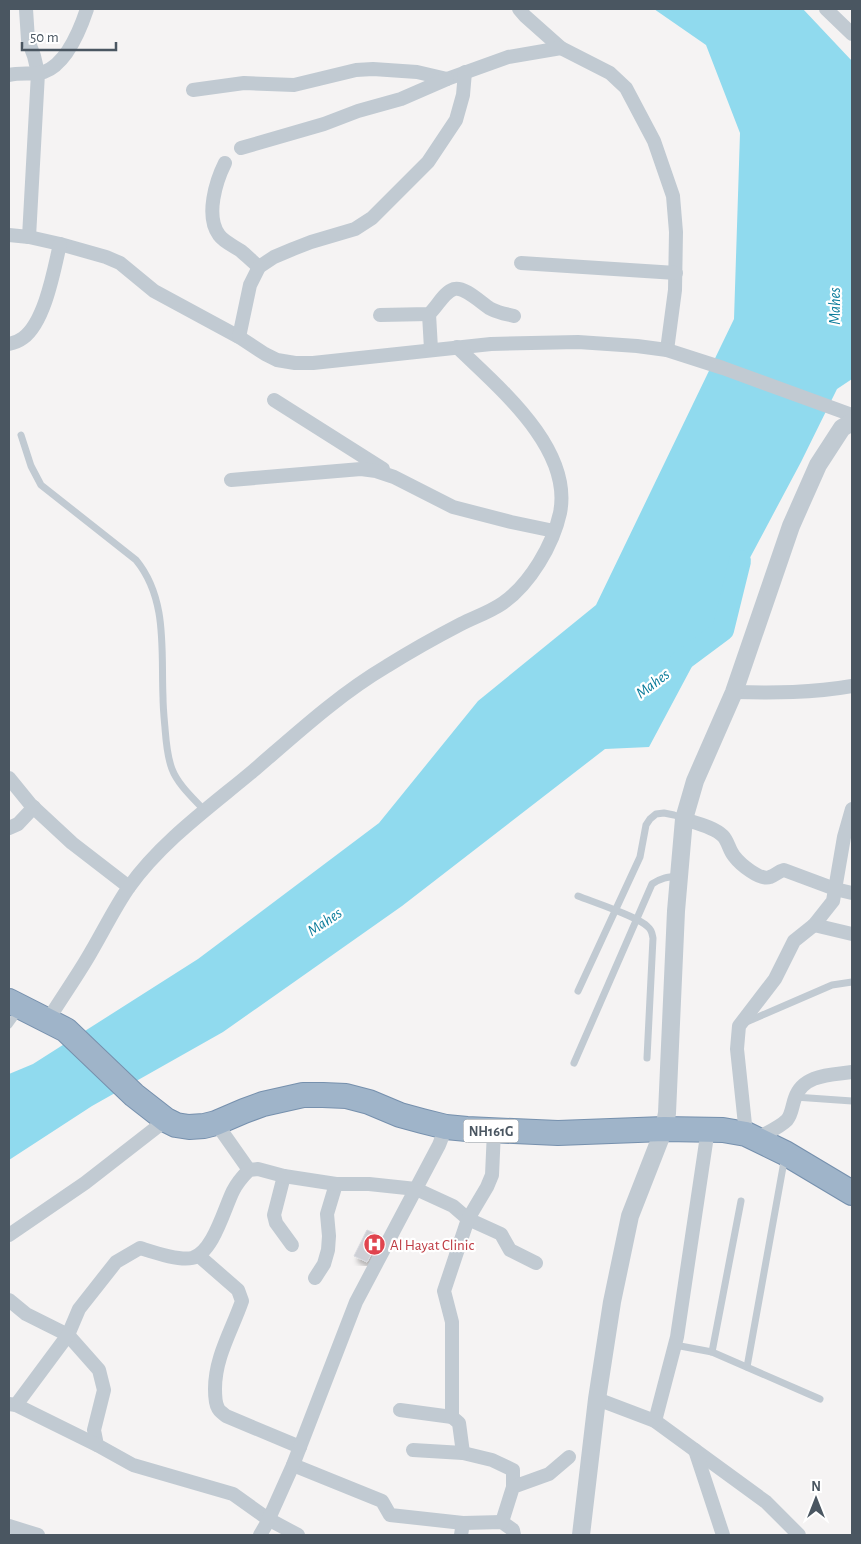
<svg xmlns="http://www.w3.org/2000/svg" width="861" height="1544" viewBox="0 0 861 1544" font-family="'Alegreya Sans',sans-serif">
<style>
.water{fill:#90daee}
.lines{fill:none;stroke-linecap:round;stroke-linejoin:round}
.river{stroke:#90daee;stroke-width:22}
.building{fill:#cdcfd5;stroke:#d7d9de;filter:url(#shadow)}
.trunk-casing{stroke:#7690ad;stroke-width:26}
.service{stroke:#c1cad2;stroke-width:7}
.minor{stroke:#c1cad2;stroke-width:14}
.tertiary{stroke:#c1cad2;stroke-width:18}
.trunk{stroke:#9fb4c9;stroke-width:24}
.labels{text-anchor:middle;stroke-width:4.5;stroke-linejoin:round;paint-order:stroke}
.shield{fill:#fff;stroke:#808990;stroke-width:1}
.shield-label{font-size:14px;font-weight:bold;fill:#4a5661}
.health-label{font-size:15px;fill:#be3a42;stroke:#fff;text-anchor:start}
.water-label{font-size:16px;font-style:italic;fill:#0c7c9b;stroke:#fff}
</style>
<defs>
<filter id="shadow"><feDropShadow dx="3" dy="5.5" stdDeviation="2.5" flood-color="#0004"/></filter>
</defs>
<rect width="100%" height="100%" fill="#f5f3f3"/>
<!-- water -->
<polygon class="water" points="654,9 803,9 852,61 852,379 837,389 801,462 649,747 605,749 402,906 223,1032 92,1106 9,1160 9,1074 33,1064 198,959 379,823 478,701 596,605 734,319 740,133 706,45"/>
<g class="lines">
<!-- river -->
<polyline class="river" points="680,662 723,630 740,561"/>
</g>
<!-- building -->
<polygon class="building" points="367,1230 381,1236 367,1262 354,1256"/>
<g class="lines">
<defs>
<polyline id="trunk" points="9,1001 66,1030 134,1095 166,1120 176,1125 189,1127 204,1126 216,1123 244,1111 263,1104 303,1095 323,1095 346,1096 369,1102 400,1115 422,1121 446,1127 467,1129 558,1133 664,1129 723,1130 746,1134 785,1153 852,1193"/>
</defs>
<!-- trunk casing -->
<use href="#trunk" class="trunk-casing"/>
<!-- service -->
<g class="service">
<path d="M 21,435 L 31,466 L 41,485 L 136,560 C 168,599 161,651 163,697 C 163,707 164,717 165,728 C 166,741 167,756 172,769 C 178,785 194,799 205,811"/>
<path d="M 578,896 C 593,902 639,917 648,927 C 652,930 652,934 653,938 L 647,1058"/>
<polyline points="578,991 640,857 646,825 650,819 656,814 664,813 674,815 683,818"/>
<polyline points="744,1023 832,985 852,982"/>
<polyline points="9,1025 19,1011"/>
<path d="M 574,1063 L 652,884 C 661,878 667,877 678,876"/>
<polyline points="795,1097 852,1101"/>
<polyline points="675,1345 712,1352 820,1399"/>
<polyline points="712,1352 741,1201"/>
<polyline points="747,1367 785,1156"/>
</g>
<!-- minor -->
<g class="minor">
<polyline points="26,9 28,40 34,56 38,73 29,237"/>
<polyline points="519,9 525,16 561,48 610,73 626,88 654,141 673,196 676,232 675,290 667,350"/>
<polyline points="826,9 852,34"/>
<path d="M 9,75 C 20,72 33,75 44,72 C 66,64 80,30 87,9"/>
<polyline points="193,90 244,83 294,85 356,70 373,69 417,72 447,79 508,57 561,48"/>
<polyline points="241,148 324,124 358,111 401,99 447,79"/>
<path d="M 225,163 C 216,181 205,216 219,235 C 224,242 234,246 241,251 C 247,256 253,262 259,267"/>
<polyline points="9,235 29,237 60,244 106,257 120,263 154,291 239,337 265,354 277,360 295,363 313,363 491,344 578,342 637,346 667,350 723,368 852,415"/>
<polyline points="521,263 676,273"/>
<polyline points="429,314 431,349"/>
<path d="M 380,315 L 429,314 C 437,307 444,292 454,289 C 465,286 482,304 491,309 C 499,313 506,314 514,316"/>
<polyline points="239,337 250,285 259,267 274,257 293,249 311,242 355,229 372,218 428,162 456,120 463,95 465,72"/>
<path d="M 9,344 C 14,343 19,341 23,338 C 45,322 54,270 60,244"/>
<polyline points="274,400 383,469"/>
<polyline points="231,480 361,469 376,471 394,477 453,507 511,522 554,531"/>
<path d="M 734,692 C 774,693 812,693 852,686"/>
<polyline points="9,778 31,805 72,843 129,887"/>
<path d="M 684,819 C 696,823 714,827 723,836 C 728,841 729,850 734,856 C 740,864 760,881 770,877 C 776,875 777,872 784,870 L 835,889 L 852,893"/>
<polyline points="9,828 18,824 34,807"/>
<polyline points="814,925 852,934"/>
<path d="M 48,1020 C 62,997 78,975 91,952 C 104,930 115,907 129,887 C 162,841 210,807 253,771 C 296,734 338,695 387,666 C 411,651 436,637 461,624 C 475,617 490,612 503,603 C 530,584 553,545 560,513 C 573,448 498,387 457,347"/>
<polyline points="216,1123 249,1170"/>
<polyline points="746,1134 737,1049 739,1026 775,979 794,941 814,925 833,901 844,837 852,809"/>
<path d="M 756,1139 C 766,1133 779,1128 787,1120 C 792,1114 792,1106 795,1098 C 803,1074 831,1075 852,1072"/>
<polyline points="284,1176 274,1215 276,1223 292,1245"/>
<polyline points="9,1235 85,1183 166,1120"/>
<path d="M 199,1256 L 238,1290 L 242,1301 C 232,1330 215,1357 215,1389 C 215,1395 215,1403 218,1408 C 219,1411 224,1414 226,1416 L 300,1447"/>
<polyline points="315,1278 324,1264 328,1250 329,1236 327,1214 336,1184"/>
<polyline points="9,1300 26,1314 68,1335 99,1370 104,1390 94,1430 97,1445 133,1465 233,1494 268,1519 298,1535"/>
<polyline points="597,1399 655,1421 766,1502 799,1535"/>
<polyline points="9,1404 16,1405 97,1445"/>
<path d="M 16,1405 L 68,1335 L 79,1309 L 116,1262 L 140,1248 C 153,1252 179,1261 192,1258 C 213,1253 224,1209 233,1191 C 237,1183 243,1176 249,1170 L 258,1169 L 284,1176 L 336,1184 L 369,1184 L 416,1189 L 453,1206 L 468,1219 L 501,1234 L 510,1250 L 536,1263"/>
<polyline points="400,1410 452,1417"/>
<polyline points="655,1421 677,1337 708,1129"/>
<polyline points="413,1450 463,1453 492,1460 513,1470 513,1487"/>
<polyline points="695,1450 723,1535"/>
<polyline points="463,1453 459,1423 452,1417 452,1322 444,1291 468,1219 487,1187 492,1175 494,1131"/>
<polyline points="293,1465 382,1501 390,1515 463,1523 502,1522 513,1530 514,1535"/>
<polyline points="502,1522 513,1487 549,1474 569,1457"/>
<polyline points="9,1526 38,1535"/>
<polyline points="260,1535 267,1523 293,1465 356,1302 439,1145 446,1127"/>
<polyline points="461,1535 463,1523"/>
</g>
<!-- tertiary -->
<polyline class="tertiary" points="581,1535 597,1399 612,1302 630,1216 664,1129 667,1113 676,911 684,819 695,781 734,692 791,526 818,465 842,428 852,422"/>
<!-- trunk -->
<use href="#trunk" class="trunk"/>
</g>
<!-- icons -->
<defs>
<symbol id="hospital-disc" viewBox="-11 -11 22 22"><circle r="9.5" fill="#e0444e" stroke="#fff"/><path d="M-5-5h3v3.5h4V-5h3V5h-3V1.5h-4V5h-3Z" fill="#fff"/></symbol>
</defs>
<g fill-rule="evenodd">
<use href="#hospital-disc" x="362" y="1232" width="25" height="25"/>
</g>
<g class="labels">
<!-- shield labels -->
<rect class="shield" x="463.5" y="1119.5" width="55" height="23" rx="4"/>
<g class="shield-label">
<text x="491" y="1136">NH161G</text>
</g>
<!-- health labels -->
<g class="health-label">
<text x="390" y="1250">Al Hayat Clinic</text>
</g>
<!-- water labels -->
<g class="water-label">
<text transform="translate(834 306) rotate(-90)" y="6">Mahes</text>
<text transform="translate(652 683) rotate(-37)" y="6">Mahes</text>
<text transform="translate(324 921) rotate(-34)" y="6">Mahes</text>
</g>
</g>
<!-- border -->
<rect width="861" height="1544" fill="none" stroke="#4a5661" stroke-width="20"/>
<!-- north arrow -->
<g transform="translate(816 1499)" stroke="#ffffff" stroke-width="4" paint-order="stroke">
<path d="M0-4L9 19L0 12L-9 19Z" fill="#4a5661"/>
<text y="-8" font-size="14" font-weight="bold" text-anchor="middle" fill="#4a5661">N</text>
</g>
<!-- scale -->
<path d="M22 42v8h94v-8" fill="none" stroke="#4a5661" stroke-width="2.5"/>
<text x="30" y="42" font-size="15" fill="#4a5661" stroke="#ffffff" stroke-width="4" paint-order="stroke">50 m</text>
</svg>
